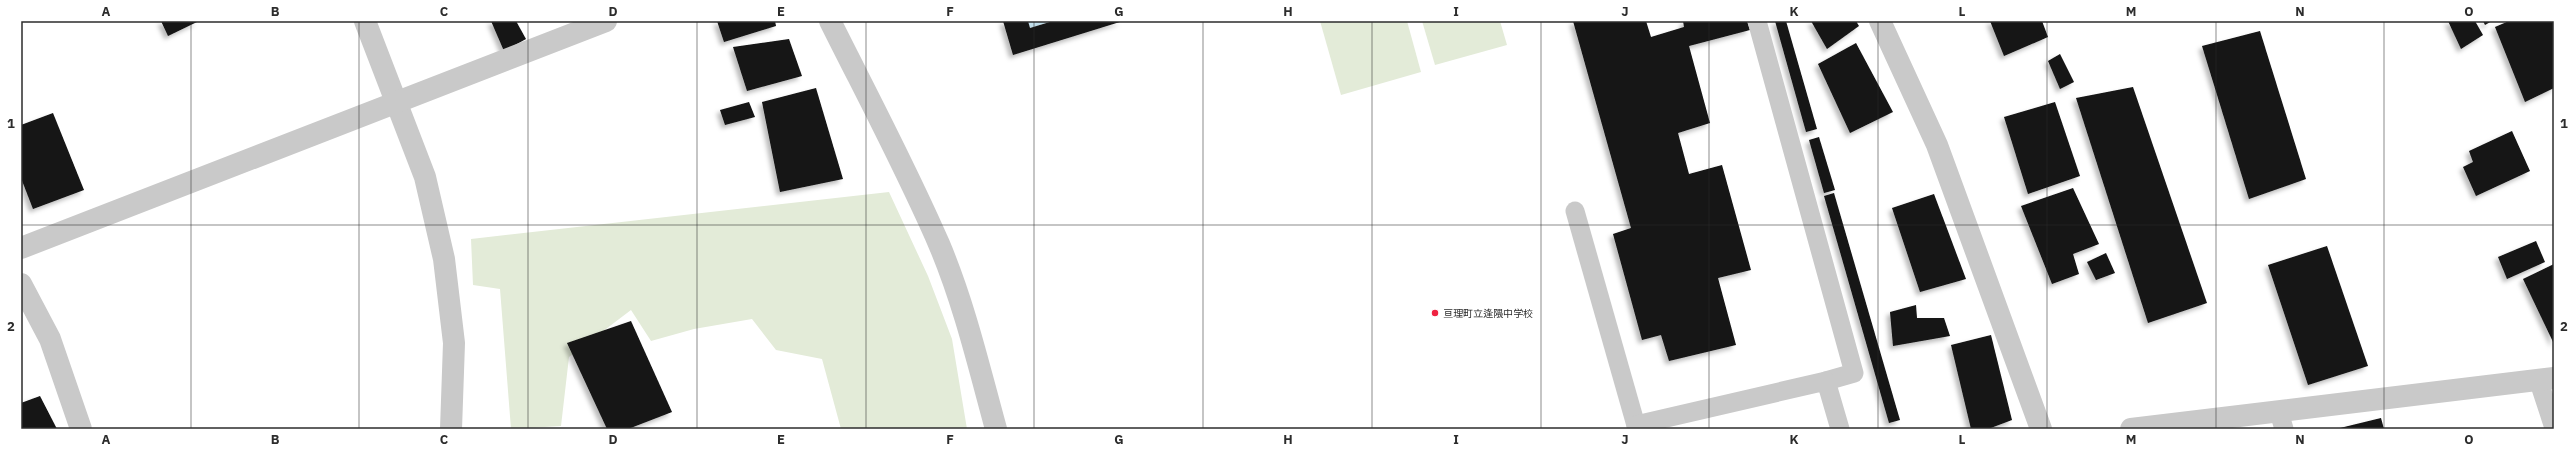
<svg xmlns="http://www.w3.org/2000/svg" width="2575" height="450" viewBox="0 0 2575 450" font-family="'IBM Plex Sans','Noto Sans JP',sans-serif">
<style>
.green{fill:#e3ebd8}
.water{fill:#c2dfec}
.building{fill:#131313;filter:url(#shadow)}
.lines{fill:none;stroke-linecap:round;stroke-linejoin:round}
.service{stroke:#c9c9c9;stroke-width:19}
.minor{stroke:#c9c9c9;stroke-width:22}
.tertiary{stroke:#c9c9c9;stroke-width:22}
.grid{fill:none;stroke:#2c2c2c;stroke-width:1;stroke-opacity:0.55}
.poi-dot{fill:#ef2241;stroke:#fff;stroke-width:1.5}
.labels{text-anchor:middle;stroke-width:4;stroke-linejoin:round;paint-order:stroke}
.poi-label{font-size:10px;fill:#2c2c2c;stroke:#fff;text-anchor:start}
.neatline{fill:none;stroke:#2c2c2c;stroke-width:1.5}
.grid-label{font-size:13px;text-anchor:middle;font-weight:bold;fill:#2c2c2c}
</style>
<defs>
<filter id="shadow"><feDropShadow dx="-3.5" dy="3.5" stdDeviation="2" flood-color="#0004"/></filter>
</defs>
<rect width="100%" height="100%" fill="#fff"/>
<!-- green -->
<g class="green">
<polygon points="1320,21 1407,21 1421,72 1341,95"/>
<polygon points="1422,21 1500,21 1507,45 1435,65"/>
<polygon points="889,192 928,276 952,339 967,429 841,429 822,359 776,350 752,319 694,329 651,341 631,310 569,357 561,426 511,429 500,289 473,285 471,239"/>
</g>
<!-- water -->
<polygon class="water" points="1028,21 1053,21 1030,28"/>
<!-- building -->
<g class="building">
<polygon points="161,21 199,21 168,36"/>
<polygon points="491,21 516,21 526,39 504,51"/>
<polygon points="717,21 775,21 776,26 724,42"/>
<polygon points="1003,21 1028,21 1030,28 1053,21 1123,21 1013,55"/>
<polygon points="1573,21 1646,21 1651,37 1684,27 1683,21 1747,21 1750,30 1689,46 1710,123 1678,133 1689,174 1722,165 1751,270 1718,278 1736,345 1669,361 1661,335 1642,340 1613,234 1631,228"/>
<polygon points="1775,21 1786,21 1817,129 1806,132"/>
<polygon points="1811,21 1856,21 1859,26 1827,49"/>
<polygon points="1990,21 2042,21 2048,37 2004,56"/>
<polygon points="2448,21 2475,21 2483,35 2461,49"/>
<polygon points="2483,21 2492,21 2485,25"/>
<polygon points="2509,21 2554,21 2554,88 2525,102 2495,27"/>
<polygon points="2260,31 2306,179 2249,199 2202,46"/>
<polygon points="789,39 802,76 747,91 733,47"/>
<polygon points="1856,43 1893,112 1850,133 1818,64"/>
<polygon points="2060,54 2074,82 2060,89 2048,61"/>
<polygon points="2133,87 2207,303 2148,323 2076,98"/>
<polygon points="816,88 843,179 780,192 762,102"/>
<polygon points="749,102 755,117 725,125 720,110"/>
<polygon points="2055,102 2080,176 2028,194 2004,117"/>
<polygon points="53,113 84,190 33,209 21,178 21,125"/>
<polygon points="2512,131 2530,171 2476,196 2463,167 2473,162 2469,151"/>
<polygon points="1819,137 1835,190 1824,193 1809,140"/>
<polygon points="2073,188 2099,244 2073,254 2079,274 2052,284 2021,206"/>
<polygon points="1834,193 1900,420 1889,423 1824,196"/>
<polygon points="1934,194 1966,279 1920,292 1892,208"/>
<polygon points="2536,241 2545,262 2507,279 2498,257"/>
<polygon points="2327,246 2368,366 2308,385 2268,265"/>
<polygon points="2106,253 2115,273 2096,280 2087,262"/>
<polygon points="2554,264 2554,344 2523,279"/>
<polygon points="1916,305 1917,318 1944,318 1950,336 1893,346 1890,312"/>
<polygon points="631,321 672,412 628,429 607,429 567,343"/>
<polygon points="1991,335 2012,420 1988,429 1971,429 1951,345"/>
<polygon points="40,396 57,429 21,429 21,403"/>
<polygon points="2381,418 2384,429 2340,429 2340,428"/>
</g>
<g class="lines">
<!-- service -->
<g class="service">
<polyline points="1757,21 1854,373 1826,381"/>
<polyline points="1575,211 1637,429"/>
<polyline points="2538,379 2554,428"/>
<polyline points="2279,412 2284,429"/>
<polyline points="1636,425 1826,381 1840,429"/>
</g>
<!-- minor -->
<g class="minor">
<polyline points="365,21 425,177 444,259 454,343 451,429"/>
<polyline points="1880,21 1937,145 2041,429"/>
<polyline points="21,248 606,21"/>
<polyline points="21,284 50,339 81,429"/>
<polyline points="2131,429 2554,378"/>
</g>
<!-- tertiary -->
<path class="tertiary" d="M 830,21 C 867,95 906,168 939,244 C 964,303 979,367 996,429"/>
</g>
<!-- grid -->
<path class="grid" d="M 191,21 L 191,429M 359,21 L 359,429M 528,21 L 528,429M 697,21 L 697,429M 866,21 L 866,429M 1034,21 L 1034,429M 1203,21 L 1203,429M 1372,21 L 1372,429M 1541,21 L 1541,429M 1709,21 L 1709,429M 1878,21 L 1878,429M 2047,21 L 2047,429M 2216,21 L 2216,429M 2384,21 L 2384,429M 21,225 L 2554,225"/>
<!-- markers -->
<circle class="poi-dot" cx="1435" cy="313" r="4"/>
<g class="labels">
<!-- poi labels -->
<g class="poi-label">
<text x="1443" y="317">亘理町立逢隈中学校</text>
</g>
</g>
<!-- border -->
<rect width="2575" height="450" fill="none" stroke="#ffffff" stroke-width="44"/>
<rect x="22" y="22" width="2531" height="406" class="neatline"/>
<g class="grid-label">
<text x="106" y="16">A</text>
<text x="275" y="16">B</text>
<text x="444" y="16">C</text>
<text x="613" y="16">D</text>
<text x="781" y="16">E</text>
<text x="950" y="16">F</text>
<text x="1119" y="16">G</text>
<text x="1288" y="16">H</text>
<text x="1456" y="16">I</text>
<text x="1625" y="16">J</text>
<text x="1794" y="16">K</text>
<text x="1962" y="16">L</text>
<text x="2131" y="16">M</text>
<text x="2300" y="16">N</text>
<text x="2469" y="16">O</text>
<text x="11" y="128">1</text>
<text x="2564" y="128">1</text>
<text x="11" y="331">2</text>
<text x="2564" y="331">2</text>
<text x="106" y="444">A</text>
<text x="275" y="444">B</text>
<text x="444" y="444">C</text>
<text x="613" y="444">D</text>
<text x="781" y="444">E</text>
<text x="950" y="444">F</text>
<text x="1119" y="444">G</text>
<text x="1288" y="444">H</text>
<text x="1456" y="444">I</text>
<text x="1625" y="444">J</text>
<text x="1794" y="444">K</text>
<text x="1962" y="444">L</text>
<text x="2131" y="444">M</text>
<text x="2300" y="444">N</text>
<text x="2469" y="444">O</text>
</g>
</svg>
